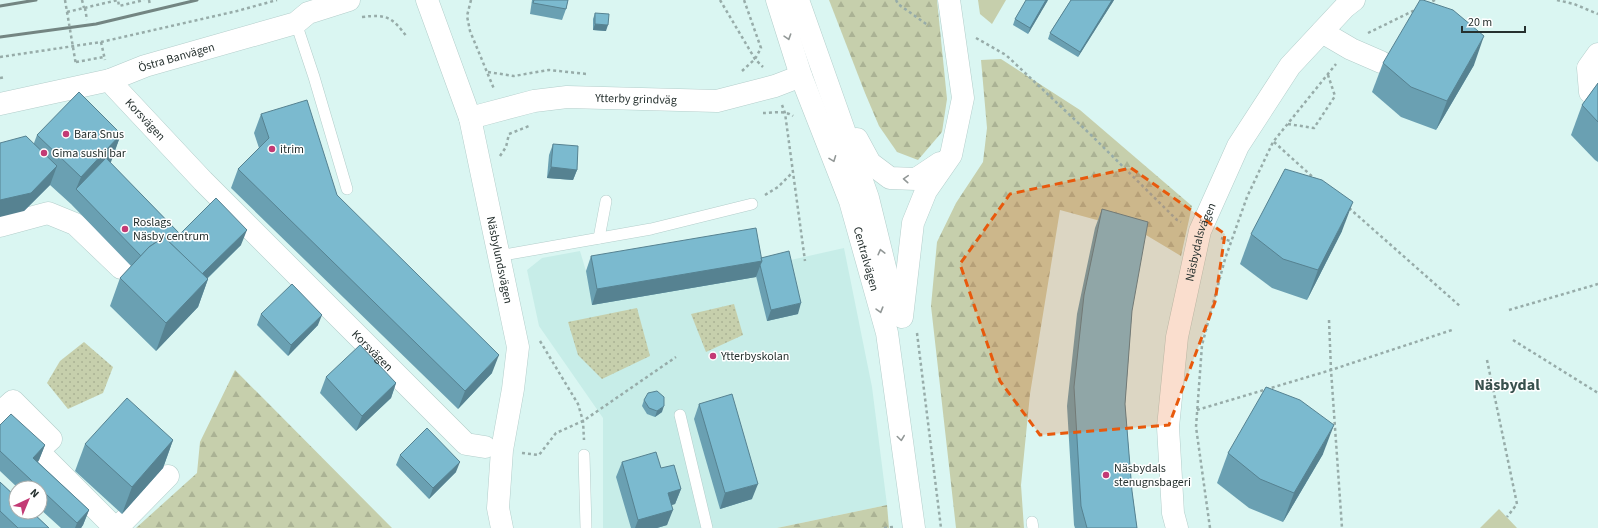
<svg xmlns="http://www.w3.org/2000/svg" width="1598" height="528" viewBox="0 0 1598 528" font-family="'Source Sans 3',sans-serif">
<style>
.built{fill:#c7ede8}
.grass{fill:#c6cfac}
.forest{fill:url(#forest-firs)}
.park{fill:url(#park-dots)}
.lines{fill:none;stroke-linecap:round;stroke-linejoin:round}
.service-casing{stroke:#b3cecb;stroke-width:12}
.minor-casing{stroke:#b3cecb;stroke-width:23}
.tertiary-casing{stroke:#b3cecb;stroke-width:23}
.path{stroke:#97aca9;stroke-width:2.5;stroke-dasharray:3 3;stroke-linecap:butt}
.service{stroke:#fff;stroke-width:11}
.minor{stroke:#fff;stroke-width:22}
.tertiary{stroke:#fff;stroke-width:22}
.rail{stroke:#738582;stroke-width:3}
.path-bridge{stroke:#97aca9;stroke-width:2.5;stroke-dasharray:3 3;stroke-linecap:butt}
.wall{fill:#6aa0b2}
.shaded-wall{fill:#568291}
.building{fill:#7bbacf;stroke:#568291}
.oneway{stroke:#929897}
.marked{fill:#e8590c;fill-opacity:0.2;stroke:#e8590c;stroke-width:3;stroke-dasharray:8 5;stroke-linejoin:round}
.poi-dot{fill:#c33a75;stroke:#fff;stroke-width:1.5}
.labels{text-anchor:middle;stroke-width:3;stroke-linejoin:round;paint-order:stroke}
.street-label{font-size:12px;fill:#26312f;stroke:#fff}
.poi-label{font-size:12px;fill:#26312f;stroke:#fff;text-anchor:start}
.district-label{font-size:16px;font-weight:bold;fill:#39514e;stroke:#fff}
</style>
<defs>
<pattern id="forest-firs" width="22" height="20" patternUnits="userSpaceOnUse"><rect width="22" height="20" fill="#c6cfac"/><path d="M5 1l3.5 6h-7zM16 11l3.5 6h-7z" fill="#aab294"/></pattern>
<pattern id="park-dots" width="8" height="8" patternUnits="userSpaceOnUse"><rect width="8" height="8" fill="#c6cfac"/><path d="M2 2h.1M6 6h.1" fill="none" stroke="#aab294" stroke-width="1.8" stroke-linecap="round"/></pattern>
</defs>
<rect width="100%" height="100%" fill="#daf6f2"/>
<!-- built -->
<polygon class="built" points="844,248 872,387 887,505 777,528 603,528 603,418 539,326 527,270 542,258 580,251 586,271 755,268"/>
<!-- grass -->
<g class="grass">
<polygon points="978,0 1006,0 992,24 980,14"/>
<polygon points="1499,509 1517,528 1480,528"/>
</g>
<!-- forest -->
<g class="forest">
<polygon points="829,0 937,0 947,99 942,132 918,160 897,152 879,126 865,93"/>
<polygon points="1001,59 1080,110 1192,206 1181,256 1141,232 1060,210 1030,394 1021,485 1024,528 956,528 931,306 937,242 956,203 983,162 987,128 981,60"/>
<polygon points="235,370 392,528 136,528 197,473 200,442"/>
<polygon points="887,505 889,528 777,528"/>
</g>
<!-- park -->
<g class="park">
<polygon points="734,304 743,335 706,352 691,314"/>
<polygon points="637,308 650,356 602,379 578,355 568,322"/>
<polygon points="84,342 113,367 103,393 68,409 47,383 60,361"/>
</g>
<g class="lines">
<defs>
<g id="service">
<polyline points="296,23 314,77 347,189"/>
<polyline points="599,238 606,201"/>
<polyline points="498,256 651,229 752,204"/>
<polyline points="680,415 707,528"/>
<polyline points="584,455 586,528"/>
<polyline points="1032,522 1033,528"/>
</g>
<g id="minor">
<polyline points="1322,32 1351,49 1381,62"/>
<path id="s1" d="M 110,80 L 115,87 L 203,181 L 466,444 L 485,447"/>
<polyline points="1590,92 1588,68 1598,54"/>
<path id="s2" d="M 0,104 L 110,80 L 145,66 L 296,23 L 308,13 L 349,0"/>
<path id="s3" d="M 470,118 L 518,347 L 513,389 L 502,450 L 498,508 L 502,528"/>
<polyline points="0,226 48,213 75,224 121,268"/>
<polyline points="0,413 13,401 51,439 38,451 115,528"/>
<polyline points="117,528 168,476"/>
<path id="s4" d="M 1177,528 L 1173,513 L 1168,427 L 1177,337 L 1200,231 L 1238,146 L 1290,66 L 1345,7 L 1354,0"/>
</g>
<g id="tertiary">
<path id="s5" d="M 427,0 L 470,118 L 534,101 L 567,97 L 717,101 L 775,86 L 801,76"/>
<path id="s6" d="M 777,0 L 801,76 L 850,201 L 887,333 L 914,528"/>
<polyline points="798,0 868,198 896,312"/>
<polyline points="857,139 870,163 890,178 916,179 940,163"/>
<polyline points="902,317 913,223 926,191 951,155 963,98 949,0"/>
</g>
</defs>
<!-- service casing -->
<use href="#service" class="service-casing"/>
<!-- minor casing -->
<use href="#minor" class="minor-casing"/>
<!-- tertiary casing -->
<use href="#tertiary" class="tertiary-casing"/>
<!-- path -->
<g class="path">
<polyline points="82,0 84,8"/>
<polyline points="149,0 150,5"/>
<polyline points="471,0 467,16 470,31 494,89"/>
<polyline points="720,0 755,59 763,67"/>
<polyline points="896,0 898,4 929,26"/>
<polyline points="1557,0 1574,4 1598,14"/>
<polyline points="1427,4 1435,0"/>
<polyline points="85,8 87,20"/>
<polyline points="67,12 118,0 119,6 144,0"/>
<path d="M 362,17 C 387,14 392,17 407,37"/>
<polyline points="1368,33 1415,10"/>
<polyline points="976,38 1006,55 1090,134 1177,220 1181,222"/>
<polyline points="101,42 105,60"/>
<polyline points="0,57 101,42 237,11 277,0"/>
<polyline points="76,62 104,57"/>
<polyline points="742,71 755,59 761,48 744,0"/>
<polyline points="488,72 514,76 549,70 587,74"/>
<polyline points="0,78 5,77"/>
<polyline points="782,105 785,113 805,261"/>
<path d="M 763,113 C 772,113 785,110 793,116"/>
<polyline points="1288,124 1314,128 1335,96 1328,75"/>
<polyline points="509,134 529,126"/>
<polyline points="1274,142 1316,180"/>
<polyline points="500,156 506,147 509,134"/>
<polyline points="765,195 778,187 793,172"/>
<polyline points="1349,208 1461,307"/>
<polyline points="1221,238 1230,241"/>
<polyline points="1509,310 1598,284"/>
<polyline points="1329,320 1331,370 1342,528"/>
<polyline points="917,333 941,528"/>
<polyline points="1513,340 1598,393"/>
<polyline points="540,341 578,404 583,421 584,440"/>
<polyline points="1487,360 1517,504 1507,517"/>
<polyline points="1197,410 1331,370 1452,330"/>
<polyline points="522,453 539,455 556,433 583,421 676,357"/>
<polyline points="884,528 893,527"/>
<polyline points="1210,528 1196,427 1202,345 1225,259 1247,197 1273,142 1336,64"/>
</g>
<!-- service -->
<use href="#service" class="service"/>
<!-- minor -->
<use href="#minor" class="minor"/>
<!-- tertiary -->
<use href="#tertiary" class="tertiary"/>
<!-- rail -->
<g class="rail">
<polyline points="0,6 36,0"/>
<polyline points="0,37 96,24 197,0"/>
</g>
<!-- path-bridge -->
<polyline class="path-bridge" points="65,0 76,65"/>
</g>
<!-- wall -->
<g class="wall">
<polygon points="532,0 568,0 566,9 562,20 530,14"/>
<polygon points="1048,0 1028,34 1013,25 1015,19"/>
<polygon points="1071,0 1114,0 1078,57 1048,39 1050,33"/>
<polygon points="595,13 606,31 593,30 593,19"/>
<polygon points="1383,63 1474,65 1436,130 1401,117 1372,92"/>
<polygon points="1598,83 1598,162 1595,160 1571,135 1582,105"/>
<polygon points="261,114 337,195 492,373 458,409 231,188 238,169 259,148 254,133"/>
<polygon points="121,134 110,163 180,234 241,245 207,279 208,279 198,307 156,351 110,306 120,278 131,266 71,204 50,185 24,211 34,143 37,135"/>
<polygon points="553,144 577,170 573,180 547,178 549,155"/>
<polygon points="1102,209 1132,311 1125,404 1132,491 1137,528 1075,528 1074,525 1067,406 1077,314 1095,228"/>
<polygon points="1342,231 1307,300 1272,288 1240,264 1251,234"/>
<polygon points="591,256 761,258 798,314 767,321 756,276 756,277 592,305 586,271"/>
<polygon points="261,314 318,325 288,356 257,325"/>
<polygon points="326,377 396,383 391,398 356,431 320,393"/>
<polygon points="644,400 662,412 655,417 647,414 642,406"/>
<polygon points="699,404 752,499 720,509 694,419"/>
<polygon points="0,425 45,445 39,460 38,462 89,510 83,525 81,528 61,528 40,509 40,488 18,488 0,471"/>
<polygon points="173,440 163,468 122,514 75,471 85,444"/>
<polygon points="1228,453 1323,454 1283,522 1249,508 1217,483"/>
<polygon points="400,455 456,472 429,499 396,465"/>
<polygon points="622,462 661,468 681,489 675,504 671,505 667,525 657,528 631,528 616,477"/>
<polygon points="0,482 49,528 0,528"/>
</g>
<!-- shaded-wall -->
<g class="shaded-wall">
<polygon points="1046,0 1048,0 1028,34 1030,28"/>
<polygon points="1112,0 1114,0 1078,57 1080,52"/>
<polygon points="595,24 608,25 606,31 593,30"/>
<polygon points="1484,36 1474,65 1436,130 1447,101"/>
<polygon points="121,134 111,162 81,194 76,189 81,177"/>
<polygon points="57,166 50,185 24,211 0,217 0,200"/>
<polygon points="551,167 577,170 573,180 547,178"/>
<polygon points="1353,202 1342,231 1307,300 1318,270"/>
<polygon points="247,230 241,245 188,297 193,282"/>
<polygon points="762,261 756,277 592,305 597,289"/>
<polygon points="208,279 198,307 156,351 166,323"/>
<polygon points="801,303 798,314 767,321 771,310"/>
<polygon points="322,315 318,325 288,356 291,345"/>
<polygon points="499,355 492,373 458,409 465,391"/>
<polygon points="396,383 391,398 356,431 362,416"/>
<polygon points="664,406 662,412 655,417 657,411"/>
<polygon points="1334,425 1323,454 1283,522 1294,493"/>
<polygon points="173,440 163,468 122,514 132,487"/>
<polygon points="45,445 39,460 28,473 33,458"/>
<polygon points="460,462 456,472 429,499 433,488"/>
<polygon points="758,484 752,499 720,509 725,493"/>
<polygon points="681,489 675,504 662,508 668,493"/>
<polygon points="89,510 83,525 81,528 75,528 77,523"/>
<polygon points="673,510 667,525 657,528 635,528 638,520"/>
</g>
<!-- building -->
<g class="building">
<polygon points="534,0 568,0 566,9 533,3"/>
<polygon points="1026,0 1046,0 1030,28 1015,19"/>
<polygon points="1071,0 1112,0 1080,52 1050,33"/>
<polygon points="1420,0 1423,0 1453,10 1484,36 1447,101 1411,87 1383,63"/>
<polygon points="595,13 609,14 608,25 595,24"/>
<polygon points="1598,83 1598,122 1582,105"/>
<polygon points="79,92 121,134 81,177 37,135"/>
<polygon points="307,100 337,195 499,355 465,391 238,169 269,138 261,114"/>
<polygon points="26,136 57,166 31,193 0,200 0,143"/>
<polygon points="553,144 578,146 577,170 551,167"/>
<polygon points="106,158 180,234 216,198 247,230 202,274 164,237 149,247 141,256 76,189"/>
<polygon points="1285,169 1322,180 1353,202 1318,270 1283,259 1251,234"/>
<polygon points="1102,209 1148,222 1132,311 1125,404 1132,491 1137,528 1087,528 1081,506 1074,387 1084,295"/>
<polygon points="756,228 762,261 597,289 591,256"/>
<polygon points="164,237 208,279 166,323 120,278 149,247"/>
<polygon points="789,251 801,303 771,310 760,265 762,261 761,258"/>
<polygon points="292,284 322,315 291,345 261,314"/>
<polygon points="360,345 396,383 362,416 326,377"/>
<polygon points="1266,387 1300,400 1334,425 1294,493 1260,479 1228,453"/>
<polygon points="657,391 664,397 664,406 657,411 649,408 644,400 648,393"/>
<polygon points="732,394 758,484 725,493 699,404"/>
<polygon points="127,398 173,440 132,487 85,444"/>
<polygon points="11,414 45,445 33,458 89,510 77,523 0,451 0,425"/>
<polygon points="427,428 460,462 433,488 400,455"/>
<polygon points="656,452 661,468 674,465 681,489 668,493 673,510 638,520 622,462"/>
<polygon points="0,482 16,497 16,512 32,512 49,528 18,528 0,511"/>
</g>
<!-- one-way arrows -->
<defs><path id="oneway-chevron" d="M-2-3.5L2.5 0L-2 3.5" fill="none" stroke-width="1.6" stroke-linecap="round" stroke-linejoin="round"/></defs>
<g class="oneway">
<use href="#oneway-chevron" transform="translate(788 37) rotate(72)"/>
<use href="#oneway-chevron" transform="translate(833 159) rotate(69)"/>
<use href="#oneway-chevron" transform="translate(906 179) rotate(-176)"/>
<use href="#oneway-chevron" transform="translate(881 252) rotate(-104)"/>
<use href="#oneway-chevron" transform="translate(880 310) rotate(74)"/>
<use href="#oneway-chevron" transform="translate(901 438) rotate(82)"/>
</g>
<!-- marked area -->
<path class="marked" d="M 1131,168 L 1225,234 L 1215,302 L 1169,425 L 1040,435 L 1000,381 L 960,264 L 1010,194 Z"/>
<!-- markers -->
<g class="poi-dot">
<circle cx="66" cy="134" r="4"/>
<circle cx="272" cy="149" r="4"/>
<circle cx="44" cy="153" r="4"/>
<circle cx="125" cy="229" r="4"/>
<circle cx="713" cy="356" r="4"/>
<circle cx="1106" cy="475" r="4"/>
</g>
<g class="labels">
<!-- street labels -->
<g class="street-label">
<text dy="4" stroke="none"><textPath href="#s2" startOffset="183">Östra Banvägen</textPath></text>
<text dy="4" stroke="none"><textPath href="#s5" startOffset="294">Ytterby grindväg</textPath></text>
<text dy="4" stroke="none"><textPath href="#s1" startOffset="53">Korsvägen</textPath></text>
<text dy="4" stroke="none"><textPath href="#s4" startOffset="290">Näsbydalsvägen</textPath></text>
<text dy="4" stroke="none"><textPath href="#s6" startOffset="274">Centralvägen</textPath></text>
<text dy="4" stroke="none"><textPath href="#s3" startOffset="145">Näsbylundsvägen</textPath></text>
<text dy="4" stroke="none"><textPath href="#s1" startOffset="377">Korsvägen</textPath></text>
</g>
<!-- poi labels -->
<g class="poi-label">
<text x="74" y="138">Bara Snus</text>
<text x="280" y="153">itrim</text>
<text x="52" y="157">Gima sushi bar</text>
<text x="133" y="226">Roslags<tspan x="133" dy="14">Näsby centrum</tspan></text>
<text x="721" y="360">Ytterbyskolan</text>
<text x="1114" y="472">Näsbydals<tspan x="1114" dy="14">stenugnsbageri</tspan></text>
</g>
<!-- district labels -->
<g class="district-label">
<text x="1507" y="390">Näsbydal</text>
</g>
</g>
<!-- north arrow -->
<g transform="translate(28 500) rotate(44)"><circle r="19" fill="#ffffff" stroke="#a8adac"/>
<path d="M0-3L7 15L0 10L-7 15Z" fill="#c33a75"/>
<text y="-6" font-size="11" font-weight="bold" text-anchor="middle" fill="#26312f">N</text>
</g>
<!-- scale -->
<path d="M1462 26v6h63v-6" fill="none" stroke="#26312f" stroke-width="2"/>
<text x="1468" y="26" font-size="12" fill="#26312f" stroke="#ffffff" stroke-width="3" paint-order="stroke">20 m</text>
</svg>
